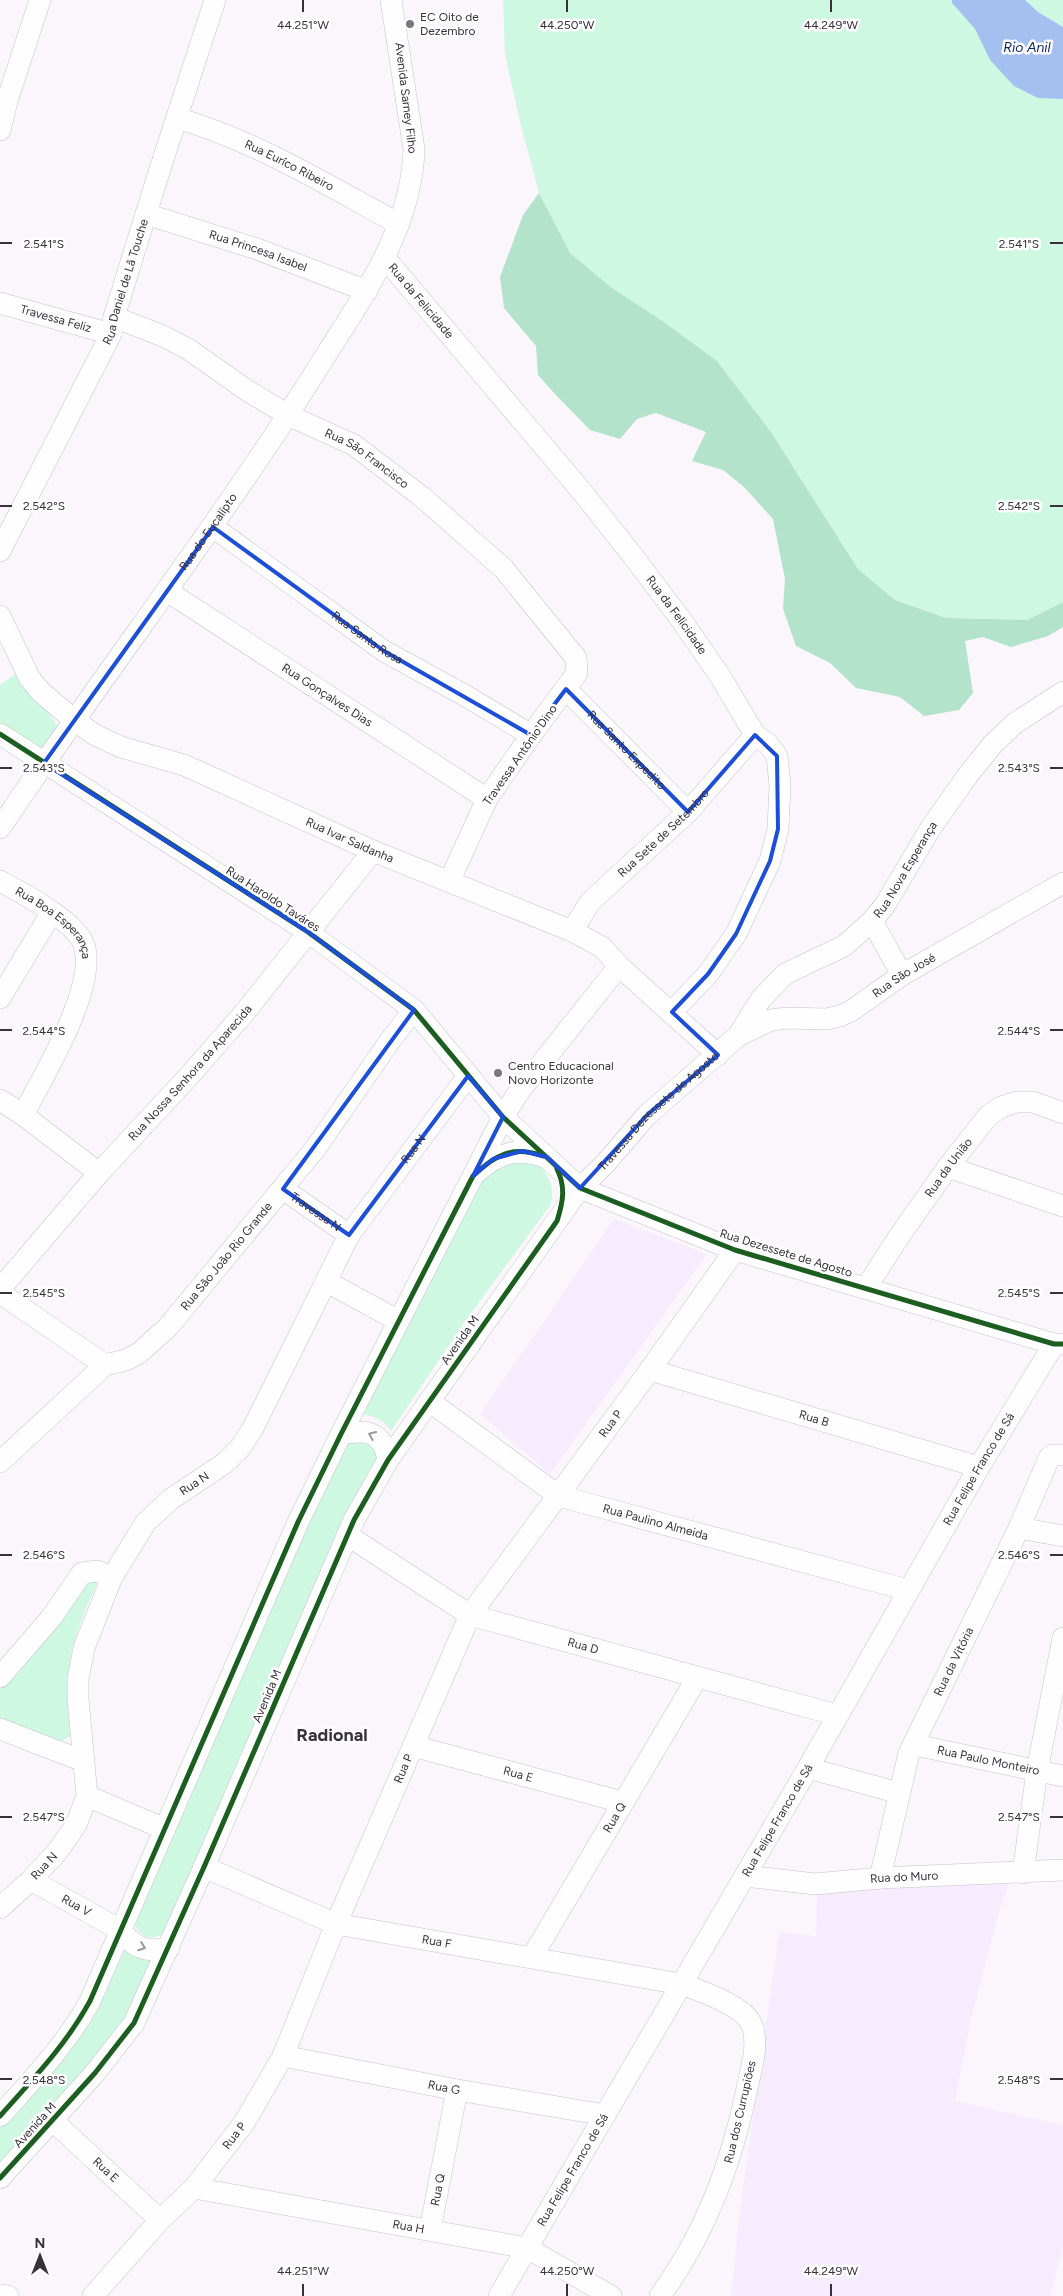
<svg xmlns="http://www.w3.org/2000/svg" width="1063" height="2296" viewBox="0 0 1063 2296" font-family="Figtree,sans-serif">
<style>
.built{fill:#f7ecfd}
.green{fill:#cef8e2}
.forest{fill:#b4e3cc}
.water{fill:#a6bff1}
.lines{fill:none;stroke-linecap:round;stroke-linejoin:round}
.minor-casing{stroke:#c7c2c9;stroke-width:22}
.minor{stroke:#fefeff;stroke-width:21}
.cycleway-casing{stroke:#fff;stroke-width:8}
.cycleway{stroke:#1b5e20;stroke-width:5}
.oneway{stroke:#9b989d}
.marked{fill:none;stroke:#1d4ed8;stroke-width:4;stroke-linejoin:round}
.ticks{fill:none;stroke:#38313b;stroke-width:2}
.poi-dot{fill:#7c767f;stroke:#fff;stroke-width:2}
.labels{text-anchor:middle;stroke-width:5;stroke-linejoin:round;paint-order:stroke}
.poi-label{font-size:12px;fill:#38313b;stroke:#fff;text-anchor:start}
.street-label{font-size:12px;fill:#38313b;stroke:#fff}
.water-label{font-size:14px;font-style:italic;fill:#06255f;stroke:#fff}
.district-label{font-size:18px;font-weight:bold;fill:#38313b;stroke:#fff}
.ticks-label{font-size:12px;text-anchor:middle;fill:#38313b;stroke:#fff;stroke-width:5;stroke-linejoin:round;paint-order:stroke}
</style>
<rect width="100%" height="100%" fill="#faf6fc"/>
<!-- built -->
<g class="built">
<polygon points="614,1219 707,1254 550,1474 480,1414"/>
<polygon points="1010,1880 999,1912 972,2015 955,2101 1063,2125 1063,2247 1050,2296 731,2296 741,2203 779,1932 816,1936 817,1891"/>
</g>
<!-- green -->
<g class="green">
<polygon points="503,0 952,0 952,3 975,29 990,60 1038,98 1063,99 1063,602 1027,620 946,618 895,600 858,569 771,432 717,361 664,322 612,288 570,253 539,193 520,122 505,54"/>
<polygon points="1025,0 1063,0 1063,27 1038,12"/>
<polygon points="20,671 58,727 39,754 0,728 0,685"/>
<path d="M 509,1156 C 517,1159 528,1161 536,1165 C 551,1172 556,1194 549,1207 L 466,1320 L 391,1431 C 383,1418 369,1414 355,1413 L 485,1175 Z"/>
<path d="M 356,1442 L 370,1445 L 382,1456 L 166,1933 C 153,1939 143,1940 135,1926 L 136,1920 L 310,1517 L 347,1444 Z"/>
<path d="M 99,1578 C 88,1605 74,1633 70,1662 C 66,1687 68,1711 70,1736 L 59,1743 L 0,1718 L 0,1686 L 79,1585 Z"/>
<polygon points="126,1947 156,1956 128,2019 0,2167 0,2125 79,2038 97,2011"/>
</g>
<!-- forest -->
<polygon class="forest" points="539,193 570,253 612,288 664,322 717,361 771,432 858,569 895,600 946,618 1027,620 1063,602 1063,627 1048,636 1011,647 983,637 965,641 973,693 959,710 924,716 900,697 856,688 830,663 796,646 783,609 785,579 773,519 744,487 723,470 692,461 706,432 656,413 637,419 620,439 590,430 555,394 538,375 536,346 504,308 500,277 523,215"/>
<!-- water -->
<polygon class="water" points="952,0 1025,0 1038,12 1063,27 1063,99 1038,98 1014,86 990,60 975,29 952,3"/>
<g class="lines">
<defs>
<g id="minor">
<path id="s1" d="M 177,118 C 256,141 327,185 399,224"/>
<polyline points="0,130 7,101 40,0"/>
<path id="s2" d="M 146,214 L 257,249 L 367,291"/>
<path id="s3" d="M 385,258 L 583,493 L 633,556 L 682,621 L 720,676 L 755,735 L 768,744 L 777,756 L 780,785 L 778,829 L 770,861 L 736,934 L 708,974 L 672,1012"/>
<path id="s4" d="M 0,303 L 111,334"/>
<path id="s5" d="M 114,317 L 163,336 L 188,349 L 248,391 L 288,415 L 354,445 L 422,497 L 503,568 L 576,658 L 577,673 L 531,735 L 487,799 L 449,882"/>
<path id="s6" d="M 213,527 L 384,651 L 466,696 L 531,735"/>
<path id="s7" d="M 0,551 L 111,334 L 114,317 L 160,169 L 215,0"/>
<path id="s8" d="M 167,591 L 487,799"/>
<path id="s9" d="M 0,616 L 30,679 L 42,693 L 74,720 L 95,735 L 121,747 L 184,765 L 373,851 L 572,931 L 602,947 L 619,966 L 718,1055"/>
<path id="s10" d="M 566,689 L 688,812"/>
<polyline points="0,734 308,932 414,1010 503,1117 580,1188 735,1250 1054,1344 1063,1344"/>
<path id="s11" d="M 0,828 C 85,701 178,579 263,452 C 287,417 309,382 331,347 C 370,286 412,223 414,149 L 391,0"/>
<path id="s12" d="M 0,881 C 22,893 76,921 84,945 C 98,986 43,1077 23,1115"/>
<polyline points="872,921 902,975"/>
<path id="s13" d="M 572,931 L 590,902 L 688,812 L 755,735"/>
<polyline points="0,998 52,912"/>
<path id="s14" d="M 738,1036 L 771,1020 L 787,1018 L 826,1019 L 840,1016 L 851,1011 L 902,975 L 1063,883"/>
<polyline points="0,1100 23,1115 99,1173"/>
<polyline points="948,1167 1063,1206"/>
<path d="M 477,1172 C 498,1153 517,1147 544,1157"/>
<path id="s15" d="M 283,1189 L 349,1235"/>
<polyline points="327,1282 399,1321"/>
<path id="s16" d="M 866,1288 L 900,1235 L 948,1167 L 988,1116 L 1001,1107 L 1017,1102 L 1033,1102 L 1063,1113"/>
<path id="s17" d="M 0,1289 L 99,1173 L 189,1076 L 245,1012 L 373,851"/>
<polyline points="0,1293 105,1365"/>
<path id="s18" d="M 650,1370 L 979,1467"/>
<path id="s19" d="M 429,1401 L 559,1496 L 908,1590"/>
<path d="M 341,1434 C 366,1429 383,1431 388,1460"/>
<path id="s20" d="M 0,1462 L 105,1365 L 126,1360 L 139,1353 L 168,1327 L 315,1149 L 392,1038 L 414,1010"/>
<polyline points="1019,1528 1063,1536"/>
<path id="s21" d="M 347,1535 L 470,1615 L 837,1715"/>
<polyline points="0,1677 51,1618 82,1573 97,1571 112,1577"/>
<polyline points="0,1729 83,1761"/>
<path id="s22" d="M 915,1745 L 1063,1776"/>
<path id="s23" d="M 413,1746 L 622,1802"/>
<polyline points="808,1768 899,1793"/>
<polyline points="87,1796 165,1829"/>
<path id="s24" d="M 204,1867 L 336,1924 L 681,1984 C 699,1990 740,2005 750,2021 C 760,2039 752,2066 748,2084 C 732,2162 707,2231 660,2296"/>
<polyline points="1023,1873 1037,1771 1063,1638"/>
<path id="s25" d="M 745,1876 L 815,1884 L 880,1878 L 1063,1870"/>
<path id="s26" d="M 880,1878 L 909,1753 L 1019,1528 L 1049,1458 L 1053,1455 L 1063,1455"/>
<path id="s27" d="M 31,1880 L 122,1931 C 133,1948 149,1953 169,1948"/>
<path id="s28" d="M 0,1908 L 31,1880 L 57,1852 L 76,1825 L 87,1796 L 78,1699 L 78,1679 L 84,1648 L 112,1577 L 146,1522 L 171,1499 L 225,1463 L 240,1448 L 253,1428 L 349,1235 L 468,1076"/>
<path id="s29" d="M 532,1957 L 697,1678"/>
<path id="s30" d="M 283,2056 L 457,2090 L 605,2115"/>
<path d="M 0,2116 C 33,2079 66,2045 90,2001 L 298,1522 L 341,1434 L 503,1117 L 518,1093 L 619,966"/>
<path id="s31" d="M 53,2121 L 160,2220"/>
<path id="s32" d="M 0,2178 L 95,2073 L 134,2023 L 204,1867 L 354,1520 L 388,1460 L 580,1188 L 604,1165 L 647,1115 L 738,1036 L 761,999 L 785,974 L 844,946 L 872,921 L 885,905 L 930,829 L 968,775 L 993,744 L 1014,724 L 1063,692"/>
<path id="s33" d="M 194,2188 L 527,2248 L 611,2296"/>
<path id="s34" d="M 430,2230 L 457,2090"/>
<polyline points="0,2295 8,2296"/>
<path id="s35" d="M 93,2296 L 160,2220 L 194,2188 L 244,2123 L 283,2056 L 336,1924 L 470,1615 L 650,1370 L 735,1250"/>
<path id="s36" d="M 499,2296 L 808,1768 L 979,1467 L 1054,1344"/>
</g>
</defs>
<!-- minor casing -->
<use href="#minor" class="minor-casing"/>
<!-- minor -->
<use href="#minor" class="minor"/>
<defs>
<g id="cycleway">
<polyline points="0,734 308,932 414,1010 503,1117 580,1188 735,1250 1054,1344 1063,1344"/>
<path d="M 0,2116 C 33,2079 66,2045 90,2001 L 298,1522 L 341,1434 L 473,1176 C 495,1155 512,1145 543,1156"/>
<path d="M 0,2178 L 95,2073 L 134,2023 L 204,1867 L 354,1520 L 388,1460 L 557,1221 C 563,1202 566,1187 557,1169"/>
</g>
</defs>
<!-- cycleway casing -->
<use href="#cycleway" class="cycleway-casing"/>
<!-- cycleway -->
<use href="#cycleway" class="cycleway"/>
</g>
<!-- one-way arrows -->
<defs><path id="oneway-chevron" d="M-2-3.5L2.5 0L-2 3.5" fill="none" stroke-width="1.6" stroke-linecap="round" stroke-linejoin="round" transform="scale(1.25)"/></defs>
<g class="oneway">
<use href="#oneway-chevron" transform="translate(372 1435) rotate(-156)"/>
<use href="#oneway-chevron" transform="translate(142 1947) rotate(20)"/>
</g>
<!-- marked area -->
<path class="marked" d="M 213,527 L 384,651 L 531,735 L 566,689 L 688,812 L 755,735 L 777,756 L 778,829 L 770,861 L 736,934 L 708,974 L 672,1012 L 718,1055 L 647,1115 L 580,1188 L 547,1157 L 522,1151 L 493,1159 L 473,1176 L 503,1117 L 468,1076 L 349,1235 L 283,1189 L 414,1010 L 308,932 L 44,763 Z"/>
<!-- ticks -->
<path class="ticks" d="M 303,0 L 303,12M 567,0 L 567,12M 831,0 L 831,12M 0,243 L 12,243M 1050,243 L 1063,243M 0,506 L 12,506M 1050,506 L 1063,506M 0,768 L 12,768M 1050,768 L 1063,768M 0,1030 L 12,1030M 1050,1030 L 1063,1030M 0,1293 L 12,1293M 1050,1293 L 1063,1293M 0,1555 L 12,1555M 1050,1555 L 1063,1555M 0,1817 L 12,1817M 1050,1817 L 1063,1817M 0,2079 L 12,2079M 1050,2079 L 1063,2079M 303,2284 L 303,2296M 567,2284 L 567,2296M 831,2284 L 831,2296"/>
<!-- markers -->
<g class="poi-dot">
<circle cx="410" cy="24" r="5"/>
<circle cx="498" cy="1073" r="5"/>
</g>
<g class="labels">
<!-- poi labels -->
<g class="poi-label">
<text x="420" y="21">EC Oito de<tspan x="420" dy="14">Dezembro</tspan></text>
<text x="508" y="1070">Centro Educacional<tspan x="508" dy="14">Novo Horizonte</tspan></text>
</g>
<!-- street labels -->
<g class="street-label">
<text transform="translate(406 98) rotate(83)" y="4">Avenida Sarney Filho</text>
<text dy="4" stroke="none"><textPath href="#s1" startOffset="122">Rua Euríco Ribeiro</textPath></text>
<text dy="4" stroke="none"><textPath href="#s2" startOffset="118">Rua Princesa Isabel</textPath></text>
<text dy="4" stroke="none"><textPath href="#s7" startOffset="298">Rua Daniel de Lã Touche</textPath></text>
<text dy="4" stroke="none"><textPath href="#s3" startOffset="56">Rua da Felicidade</textPath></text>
<text dy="4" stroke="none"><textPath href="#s4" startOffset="58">Travessa Feliz</textPath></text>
<text dy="4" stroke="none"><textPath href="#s5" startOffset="291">Rua São Francisco</textPath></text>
<text dy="4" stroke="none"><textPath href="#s11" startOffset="362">Rua do Eucalípto</textPath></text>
<text dy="4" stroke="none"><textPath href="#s3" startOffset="461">Rua da Felicidade</textPath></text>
<text dy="4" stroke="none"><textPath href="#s6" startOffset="190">Rua Santa Rosa</textPath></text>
<text dy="4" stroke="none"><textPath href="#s8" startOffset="191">Rua Gonçalves Dias</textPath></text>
<text dy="4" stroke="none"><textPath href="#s10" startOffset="86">Rua Santo Expedito</textPath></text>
<text transform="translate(520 755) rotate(-55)" y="4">Travessa Antônio Dino</text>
<text dy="4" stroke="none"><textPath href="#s13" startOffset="135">Rua Sete de Setembro</textPath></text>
<text dy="4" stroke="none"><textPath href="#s9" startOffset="432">Rua Ivar Saldanha</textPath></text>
<text dy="4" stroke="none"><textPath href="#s32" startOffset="1618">Rua Nova Esperança</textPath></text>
<text transform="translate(273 899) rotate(33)" y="4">Rua Haroldo Taváres</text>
<text dy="4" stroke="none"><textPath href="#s12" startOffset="70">Rua Boa Esperança</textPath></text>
<text dy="4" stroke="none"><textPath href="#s14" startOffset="182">Rua São José</textPath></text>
<text dy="4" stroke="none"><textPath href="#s17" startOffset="288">Rua Nossa Senhora da Aparecida</textPath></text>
<text dy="4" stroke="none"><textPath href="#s32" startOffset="1266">Travessa Dezessete de Agosto</textPath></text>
<text dy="4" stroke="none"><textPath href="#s28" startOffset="901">Rua N</textPath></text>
<text dy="4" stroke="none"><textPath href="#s16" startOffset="146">Rua da União</textPath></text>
<text dy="4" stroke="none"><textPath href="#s15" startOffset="40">Travessa N</textPath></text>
<text transform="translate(786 1253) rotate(17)" y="4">Rua Dezessete de Agosto</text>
<text dy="4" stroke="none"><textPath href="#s20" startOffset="310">Rua São João Rio Grande</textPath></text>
<text transform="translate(460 1340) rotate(-55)" y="4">Avenida M</text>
<text dy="4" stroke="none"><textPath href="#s18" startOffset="171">Rua B</textPath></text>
<text dy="4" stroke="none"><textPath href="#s35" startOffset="1024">Rua P</textPath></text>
<text dy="4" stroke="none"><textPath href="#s36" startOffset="956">Rua Felipe Franco de Sá</textPath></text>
<text dy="4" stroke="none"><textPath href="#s28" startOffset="496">Rua N</textPath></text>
<text dy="4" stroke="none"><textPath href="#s19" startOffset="261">Rua Paulino Almeida</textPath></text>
<text dy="4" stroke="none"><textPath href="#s21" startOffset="264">Rua D</textPath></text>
<text dy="4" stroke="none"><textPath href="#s26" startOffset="230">Rua da Vitória</textPath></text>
<text transform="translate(267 1696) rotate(-67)" y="4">Avenida M</text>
<text dy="4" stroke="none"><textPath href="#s22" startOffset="75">Rua Paulo Monteiro</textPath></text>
<text dy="4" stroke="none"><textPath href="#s35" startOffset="619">Rua P</textPath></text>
<text dy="4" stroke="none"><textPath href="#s23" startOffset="109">Rua E</textPath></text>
<text dy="4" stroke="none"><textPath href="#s29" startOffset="162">Rua Q</textPath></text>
<text dy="4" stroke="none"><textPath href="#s36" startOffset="551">Rua Felipe Franco de Sá</textPath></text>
<text dy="4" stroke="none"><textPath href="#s28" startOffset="61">Rua N</textPath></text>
<text dy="4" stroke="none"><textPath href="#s25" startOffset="160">Rua do Muro</textPath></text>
<text dy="4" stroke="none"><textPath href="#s27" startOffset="52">Rua V</textPath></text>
<text dy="4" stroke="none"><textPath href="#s24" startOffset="246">Rua F</textPath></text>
<text dy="4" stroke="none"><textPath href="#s30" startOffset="164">Rua G</textPath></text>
<text transform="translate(740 2112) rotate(-77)" y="4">Rua dos Currupiões</text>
<text transform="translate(35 2125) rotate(-48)" y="4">Avenida M</text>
<text dy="4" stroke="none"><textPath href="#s35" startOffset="214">Rua P</textPath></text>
<text dy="4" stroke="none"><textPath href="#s36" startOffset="146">Rua Felipe Franco de Sá</textPath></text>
<text dy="4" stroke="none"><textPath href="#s31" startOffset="72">Rua E</textPath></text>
<text dy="4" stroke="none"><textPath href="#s34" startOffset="41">Rua Q</textPath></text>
<text dy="4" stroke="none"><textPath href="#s33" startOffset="218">Rua H</textPath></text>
</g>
<!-- water labels -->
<g class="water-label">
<text x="1027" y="52">Rio Anil</text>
</g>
<!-- district labels -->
<g class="district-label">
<text x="332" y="1741">Radional</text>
</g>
</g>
<g class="ticks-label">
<text x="303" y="29">44.251°W</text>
<text x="567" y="29">44.250°W</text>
<text x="831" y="29">44.249°W</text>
<text x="44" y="248">2.541°S</text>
<text x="1019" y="248">2.541°S</text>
<text x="44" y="510">2.542°S</text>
<text x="1019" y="510">2.542°S</text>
<text x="44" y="772">2.543°S</text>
<text x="1019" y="772">2.543°S</text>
<text x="44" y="1035">2.544°S</text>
<text x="1019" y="1035">2.544°S</text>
<text x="44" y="1297">2.545°S</text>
<text x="1019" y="1297">2.545°S</text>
<text x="44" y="1559">2.546°S</text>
<text x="1019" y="1559">2.546°S</text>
<text x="44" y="1821">2.547°S</text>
<text x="1019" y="1821">2.547°S</text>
<text x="44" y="2084">2.548°S</text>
<text x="1019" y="2084">2.548°S</text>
<text x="303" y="2275">44.251°W</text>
<text x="567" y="2275">44.250°W</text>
<text x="831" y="2275">44.249°W</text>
</g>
<!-- north arrow -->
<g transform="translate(40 2256)" stroke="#ffffff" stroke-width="4" paint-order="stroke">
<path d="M0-4L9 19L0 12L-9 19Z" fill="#38313b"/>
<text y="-8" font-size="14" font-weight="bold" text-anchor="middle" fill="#38313b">N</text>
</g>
</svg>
